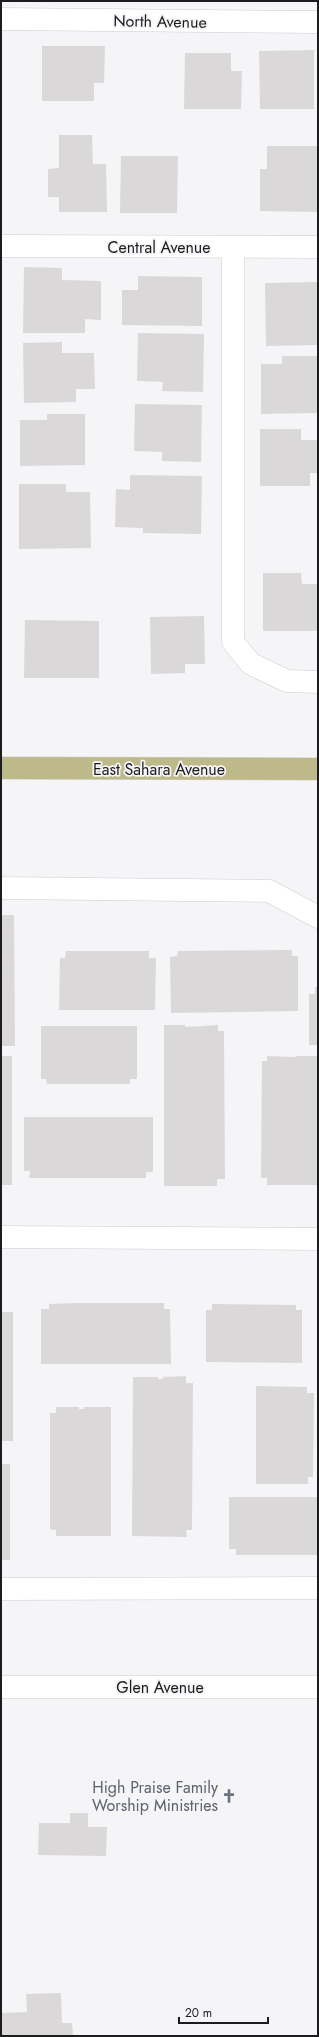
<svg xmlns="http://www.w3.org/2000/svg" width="319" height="2037" viewBox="0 0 319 2037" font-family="Jost,sans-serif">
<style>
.building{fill:#dbd8da}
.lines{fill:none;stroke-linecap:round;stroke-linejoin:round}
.minor-casing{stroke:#cdccd0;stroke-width:23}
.major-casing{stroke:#d2d1d2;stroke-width:23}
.minor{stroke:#fff;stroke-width:22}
.major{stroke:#beb989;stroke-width:22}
.labels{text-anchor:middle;stroke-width:3.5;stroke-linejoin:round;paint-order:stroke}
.street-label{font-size:16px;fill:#1c1b1d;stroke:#f5f4f7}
.worship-label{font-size:16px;fill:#5b616d;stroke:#f5f4f7;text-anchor:end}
</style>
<rect width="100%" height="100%" fill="#f5f4f7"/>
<!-- building -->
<g class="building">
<polygon points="42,46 105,46 104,83 94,83 94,101 42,101"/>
<polygon points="314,50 314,109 260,109 259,51"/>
<polygon points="185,53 231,53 231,71 242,71 241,109 184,109"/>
<polygon points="59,135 92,135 93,164 106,164 107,212 59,212 59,197 48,197 48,169 59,168"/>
<polygon points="267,146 318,146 318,212 260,211 260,169 267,169"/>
<polygon points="121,156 178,156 177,213 120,213"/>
<polygon points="24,267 62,268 62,280 101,281 101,320 85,319 85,333 23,333"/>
<polygon points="138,276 202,277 202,326 122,325 122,290 138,290"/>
<polygon points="318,282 318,345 266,346 265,283"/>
<polygon points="138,333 204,334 203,392 162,391 163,382 137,381"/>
<polygon points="62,342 62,353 94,353 95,389 76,389 76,402 24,403 23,343"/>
<polygon points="282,356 318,356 318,413 261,414 261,364 282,364"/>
<polygon points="135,404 202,405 201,462 162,461 162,452 134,451"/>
<polygon points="47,414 85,414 85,465 20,466 20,420 47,420"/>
<polygon points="260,429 301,429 301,440 318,440 318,473 310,473 310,486 260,486"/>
<polygon points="130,475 202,476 201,534 143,533 143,528 115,527 116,489 130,490"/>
<polygon points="19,484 66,484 66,492 90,492 91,548 19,549"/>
<polygon points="263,573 301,573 302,584 318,584 318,631 263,631"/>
<polygon points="204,616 205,664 185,664 185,673 151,674 150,617"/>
<polygon points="25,620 99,621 99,678 24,678"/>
<polygon points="1,915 14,915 15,1046 1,1046"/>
<polygon points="292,950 292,956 298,956 298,1011 171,1013 170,957 177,956 178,951"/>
<polygon points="66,951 149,951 149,958 156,958 155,1010 59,1010 60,958 65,958"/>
<polygon points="315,987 318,987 318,1045 309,1045 309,994 315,994"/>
<polygon points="164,1025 185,1025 185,1027 218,1025 218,1031 224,1031 225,1179 217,1179 217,1186 164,1186"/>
<polygon points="41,1026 137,1026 137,1079 130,1079 130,1084 47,1084 46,1079 41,1079"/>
<rect x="1" y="1056" width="11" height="129"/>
<polygon points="267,1056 296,1057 296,1056 318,1056 318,1185 267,1185 267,1178 261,1178 262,1061 267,1061"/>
<polygon points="24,1117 153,1117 153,1172 146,1172 146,1178 29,1178 30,1171 24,1171"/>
<polygon points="77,1303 164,1303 164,1309 170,1309 171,1364 41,1364 41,1309 49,1309 49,1304"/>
<polygon points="212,1304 296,1305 296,1310 302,1310 302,1363 206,1362 206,1310 212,1310"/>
<rect x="1" y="1312" width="12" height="129"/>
<polygon points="186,1376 186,1383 193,1383 192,1530 186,1530 187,1537 132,1536 133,1377 158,1377 158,1379 163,1379 163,1377"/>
<polygon points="256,1386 307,1387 307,1393 314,1393 313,1477 308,1477 308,1484 256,1484"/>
<polygon points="56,1407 79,1407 79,1409 84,1409 84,1407 111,1407 111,1536 56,1536 56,1530 50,1529 50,1413 56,1413"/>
<rect x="1" y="1464" width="9" height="96"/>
<polygon points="229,1497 318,1497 318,1555 236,1555 236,1549 229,1549"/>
<polygon points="70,1813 88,1813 88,1827 107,1827 106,1856 38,1855 39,1823 70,1823"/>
<polygon points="61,1993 62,2023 72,2023 73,2036 1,2036 1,2013 27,2012 26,1994"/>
</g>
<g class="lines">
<defs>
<g id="minor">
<polyline points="1,19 318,22"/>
<polyline points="1,246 318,247"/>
<polyline points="233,247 233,642 251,664 287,681 318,682"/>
<polyline points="1,888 269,891 318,917"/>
<polyline points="1,1237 318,1239"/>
<polyline points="1,1589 318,1588"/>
<polyline points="1,1687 318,1687"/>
</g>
<polyline id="major" points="1,768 318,769"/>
</defs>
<!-- minor casing -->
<use href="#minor" class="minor-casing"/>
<!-- major casing -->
<use href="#major" class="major-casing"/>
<!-- minor -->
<use href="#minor" class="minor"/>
<!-- major -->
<use href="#major" class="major"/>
</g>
<!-- icons -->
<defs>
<symbol id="church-bare" viewBox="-9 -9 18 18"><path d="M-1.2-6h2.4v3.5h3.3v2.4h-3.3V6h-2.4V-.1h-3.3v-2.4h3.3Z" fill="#6b7280" stroke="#f5f4f7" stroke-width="2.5" paint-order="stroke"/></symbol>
</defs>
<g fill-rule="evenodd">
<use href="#church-bare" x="219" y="1786" width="20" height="20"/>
</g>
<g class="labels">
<!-- street labels -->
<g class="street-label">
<text transform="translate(160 21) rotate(1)" y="6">North Avenue</text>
<text x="159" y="253">Central Avenue</text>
<text x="159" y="775">East Sahara Avenue</text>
<text x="160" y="1693">Glen Avenue</text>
</g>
<!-- worship labels -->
<g class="worship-label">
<text x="218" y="1793">High Praise Family<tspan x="218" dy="18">Worship Ministries</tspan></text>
</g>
</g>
<!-- border -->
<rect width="319" height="2037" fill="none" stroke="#1c1b1d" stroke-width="4"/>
<!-- scale -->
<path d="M179 2017v6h89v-6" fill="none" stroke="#1c1b1d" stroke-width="2"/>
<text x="185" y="2017" font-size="12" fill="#1c1b1d" stroke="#f5f4f7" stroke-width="3" paint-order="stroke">20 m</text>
</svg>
